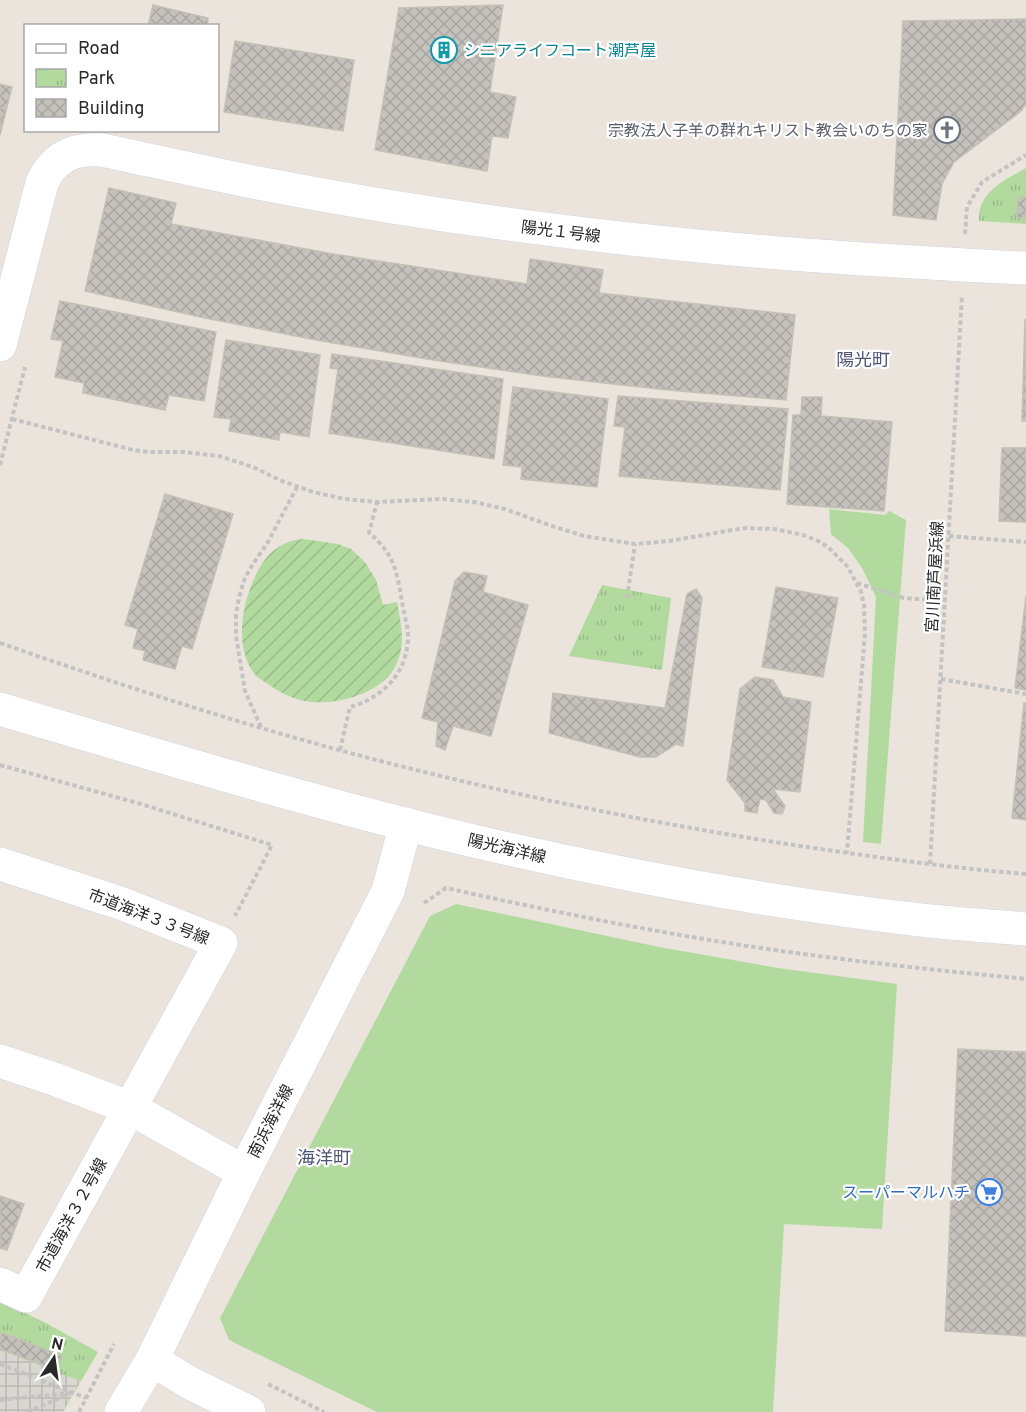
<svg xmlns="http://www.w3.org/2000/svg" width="1026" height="1412" viewBox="0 0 1026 1412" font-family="Overpass,'Noto Sans JP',sans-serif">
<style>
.grass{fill:#b2da9e}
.park{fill:url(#park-tufts)}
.garden{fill:url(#garden-furrows)}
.plaza{fill:url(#plaza-grid)}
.building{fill:url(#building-cross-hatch);stroke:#c5c0b6;stroke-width:1.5}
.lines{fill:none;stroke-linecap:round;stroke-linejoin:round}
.minor-casing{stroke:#d2d4e0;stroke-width:34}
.tertiary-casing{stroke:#d2d4e0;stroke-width:34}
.path{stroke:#c3c3c3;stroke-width:4;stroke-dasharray:4.5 3;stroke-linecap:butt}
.minor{stroke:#fff;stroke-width:33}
.tertiary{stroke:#fff;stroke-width:33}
.labels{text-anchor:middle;stroke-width:4.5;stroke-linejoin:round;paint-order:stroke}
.culture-label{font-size:16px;fill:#0d838f;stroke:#fff;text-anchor:start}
.worship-label{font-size:16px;fill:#5b616d;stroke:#fff;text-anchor:end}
.street-label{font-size:16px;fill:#292929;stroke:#fff}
.shop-label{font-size:16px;fill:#366cbe;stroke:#fff;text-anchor:end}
.neighbourhood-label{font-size:18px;fill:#4e5574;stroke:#fff}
</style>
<defs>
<pattern id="park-tufts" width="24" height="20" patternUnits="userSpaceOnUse" patternTransform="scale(1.5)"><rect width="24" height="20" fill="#b2da9e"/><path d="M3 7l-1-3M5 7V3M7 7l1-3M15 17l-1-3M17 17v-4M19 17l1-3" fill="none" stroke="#9b8"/></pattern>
<pattern id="garden-furrows" width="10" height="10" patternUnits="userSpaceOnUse" patternTransform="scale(1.5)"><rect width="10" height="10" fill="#b2da9e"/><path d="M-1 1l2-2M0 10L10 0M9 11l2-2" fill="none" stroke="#9b8"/></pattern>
<pattern id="plaza-grid" width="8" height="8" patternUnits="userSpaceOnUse" patternTransform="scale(1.5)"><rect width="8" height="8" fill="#dad7d2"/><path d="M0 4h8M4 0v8" fill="none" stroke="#bbb9b4"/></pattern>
<pattern id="building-cross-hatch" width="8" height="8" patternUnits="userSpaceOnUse" patternTransform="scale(1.5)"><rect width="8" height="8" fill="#c5c1bc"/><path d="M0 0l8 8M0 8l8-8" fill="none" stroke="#a9a6a2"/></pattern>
</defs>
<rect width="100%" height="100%" fill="#eae4dc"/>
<!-- grass -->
<g class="grass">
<polygon points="829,509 885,515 889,511 906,520 881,844 863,842 876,597 862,568 848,548 831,534"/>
<polygon points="456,904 659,947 778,968 897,984 882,1229 784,1224 773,1412 377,1412 229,1340 220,1318 430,916"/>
</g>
<!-- park -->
<g class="park">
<path d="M 1026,168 L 1026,224 L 979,221 C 979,216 979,210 981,206 C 988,187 1009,178 1026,168 Z"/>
<polygon points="602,585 671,598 662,670 569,656"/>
<polygon points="0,1301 46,1323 98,1352 63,1412 0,1412"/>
</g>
<!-- garden -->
<path class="garden" d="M 303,539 L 338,544 L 351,549 L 365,562 L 376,580 L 383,605 L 397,602 C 401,624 406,644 396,665 C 382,695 330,708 300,700 C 290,697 279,692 271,686 C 265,682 257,678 253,672 C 236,647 241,610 252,584 C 261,560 276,541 303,539 Z"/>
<!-- plaza -->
<polygon class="plaza" points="0,1350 81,1381 62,1412 0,1412"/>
<!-- building -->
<g class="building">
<polygon points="153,5 208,18 207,26 148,26"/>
<polygon points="503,5 490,92 516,97 508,138 492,136 487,171 375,150 399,8"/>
<polygon points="1026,19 1026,104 1020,112 954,162 942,184 936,220 893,215 903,21"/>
<polygon points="235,41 354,60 343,131 224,112"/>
<polygon points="0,84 12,87 0,135"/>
<polygon points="109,188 176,203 171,224 333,254 527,284 530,259 603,270 599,293 795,315 786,400 668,390 550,377 433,360 316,340 200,317 85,291"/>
<polygon points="1018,197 1026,198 1026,218 1017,218"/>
<polygon points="60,301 216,332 204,401 169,395 165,410 83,393 84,383 55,377 63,341 51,339"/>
<polygon points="1025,319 1026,421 1022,421"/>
<polygon points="226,340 320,355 309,437 280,432 279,440 229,431 231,419 214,417"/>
<polygon points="332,354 503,379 494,459 329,433 338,369 330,368"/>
<polygon points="513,387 608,399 597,487 521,479 522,467 503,465"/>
<polygon points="618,396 788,409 780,490 619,476 625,427 614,426"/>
<polygon points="802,397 822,397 821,416 892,422 884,511 787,504 793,415 801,415"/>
<polygon points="1002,448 1026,448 1026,522 999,521"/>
<polygon points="165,494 233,514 192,649 182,646 175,669 143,660 145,651 133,648 138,629 125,625"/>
<polygon points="464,572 487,576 483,592 528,605 491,736 453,726 445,750 436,746 438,722 422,718 455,581"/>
<polygon points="776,587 838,598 823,677 762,667"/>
<polygon points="696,589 702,598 683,746 676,744 656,757 640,757 549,733 553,693 665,708 687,594"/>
<polygon points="1026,596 1026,690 1015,688"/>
<polygon points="755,677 773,680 783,697 811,702 800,792 773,789 785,806 782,814 774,813 766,800 760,799 757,813 745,811 745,803 727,780 740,689"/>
<polygon points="1024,703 1026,703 1026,820 1012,818"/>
<polygon points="958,1049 1026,1052 1026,1336 945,1331"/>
<polygon points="0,1196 24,1204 7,1250 0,1248"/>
<polygon points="2,1333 62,1356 57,1370 0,1349 0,1338"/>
</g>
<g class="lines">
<defs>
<g id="minor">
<path d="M 0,345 L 42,183 C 54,156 74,148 102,150 C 154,161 206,173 258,183 C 458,222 659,246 862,259 C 917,262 971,266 1026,268"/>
<polyline points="0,864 123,904 221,943 26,1296 0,1284"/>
<polyline points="0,1061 57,1080 130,1108 244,1172"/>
</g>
<g id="tertiary">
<path d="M 0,709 C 159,756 317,804 478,842 C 624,876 772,903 921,920 C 956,924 991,926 1026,929"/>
<polyline points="152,1360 190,1383 249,1412"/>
<polyline points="121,1412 152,1360 244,1172 388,891 406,824"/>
</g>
</defs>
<!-- minor casing -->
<use href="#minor" class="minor-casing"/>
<!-- tertiary casing -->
<use href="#tertiary" class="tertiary-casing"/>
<!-- path -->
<g class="path">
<polyline points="965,234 967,207 982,182 1026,155"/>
<polyline points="12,419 133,450 148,452 184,452 219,456 253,467 282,481 313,492 345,499 377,502 442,499 474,502 505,509 552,526 584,536 635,544 670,541 732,530 746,528 775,529 803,535 816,540 828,547 848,567 861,592 864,605 865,633 847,853"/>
<polyline points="0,465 25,367"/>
<polyline points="949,536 1026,542"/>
<polyline points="857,583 904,598 945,601"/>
<polyline points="627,598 635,544"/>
<path d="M 0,643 C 112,682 224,719 339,750 C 490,791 645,822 800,846 C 875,857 950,868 1026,874"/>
<polyline points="941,679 1026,694"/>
<polyline points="261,727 245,691 236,636 236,615 239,597 245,578 253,564 268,542 297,487"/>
<path d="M 340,750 L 350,707 C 382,698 407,674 408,638 C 408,626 404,614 402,602 C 397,572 394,553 369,533 L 377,502"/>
<polyline points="0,765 141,804 272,845 235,916"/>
<polyline points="930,864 962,295"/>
<path d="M 424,903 L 446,888 C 527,906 609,923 692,937 C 802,956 914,968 1026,979"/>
<polyline points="0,1364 86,1398"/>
<polyline points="268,1384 324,1412"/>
<polyline points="0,1400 71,1393"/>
<polyline points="27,1412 67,1395"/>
<polyline points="79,1412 114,1344"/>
</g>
<!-- minor -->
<use href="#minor" class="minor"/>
<!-- tertiary -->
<use href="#tertiary" class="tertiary"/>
</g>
<!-- icons -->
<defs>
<symbol id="building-ring" viewBox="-11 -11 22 22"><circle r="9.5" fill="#fff" stroke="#0f9aa8" stroke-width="1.5"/><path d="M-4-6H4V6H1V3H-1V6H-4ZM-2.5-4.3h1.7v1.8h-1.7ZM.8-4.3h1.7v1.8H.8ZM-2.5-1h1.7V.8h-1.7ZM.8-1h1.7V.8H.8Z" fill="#0f9aa8"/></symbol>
<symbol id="church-ring" viewBox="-11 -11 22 22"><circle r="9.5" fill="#fff" stroke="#6b7280" stroke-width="1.5"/><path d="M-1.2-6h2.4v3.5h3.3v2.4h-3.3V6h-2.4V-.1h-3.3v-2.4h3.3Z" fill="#6b7280"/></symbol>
<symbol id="supermarket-ring" viewBox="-11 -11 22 22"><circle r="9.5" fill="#fff" stroke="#3f7fe0" stroke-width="1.5"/><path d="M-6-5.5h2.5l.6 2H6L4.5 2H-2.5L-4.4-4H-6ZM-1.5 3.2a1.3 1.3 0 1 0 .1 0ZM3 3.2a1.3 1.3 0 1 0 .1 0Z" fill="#3f7fe0"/></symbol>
</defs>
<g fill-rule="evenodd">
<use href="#building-ring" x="429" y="35" width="30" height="30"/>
<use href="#church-ring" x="932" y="115" width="30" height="30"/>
<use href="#supermarket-ring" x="974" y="1177" width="30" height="30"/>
</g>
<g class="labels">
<!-- culture labels -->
<g class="culture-label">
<text x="464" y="56">シニアライフコート潮芦屋</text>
</g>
<!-- worship labels -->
<g class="worship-label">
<text x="928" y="136">宗教法人子羊の群れキリスト教会いのちの家</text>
</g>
<!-- street labels -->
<g class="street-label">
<text transform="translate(561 231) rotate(7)" y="6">陽光１号線</text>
<text transform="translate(934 577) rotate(-87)" y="6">宮川南芦屋浜線</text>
<text transform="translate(507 848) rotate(13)" y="6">陽光海洋線</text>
<text transform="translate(149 916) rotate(21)" y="6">市道海洋３３号線</text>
<text transform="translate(270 1121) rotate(-63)" y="6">南浜海洋線</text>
<text transform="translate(71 1215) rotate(-61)" y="6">市道海洋３２号線</text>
</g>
<!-- shop labels -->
<g class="shop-label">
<text x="970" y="1198">スーパーマルハチ</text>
</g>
<!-- neighbourhood labels -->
<g class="neighbourhood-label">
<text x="863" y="366">陽光町</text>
<text x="324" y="1164">海洋町</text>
</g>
</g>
<!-- legend -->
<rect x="24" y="24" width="195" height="108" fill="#ffffff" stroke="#a9a9a9" stroke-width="1.5"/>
<rect x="36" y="44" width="30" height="9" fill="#ffffff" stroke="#a9a9a9" stroke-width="1.5"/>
<text x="78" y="54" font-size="18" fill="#292929">Road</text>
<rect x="36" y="69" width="30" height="18" fill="url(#park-tufts)" stroke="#a9a9a9" stroke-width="1.5"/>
<text x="78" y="84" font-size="18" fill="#292929">Park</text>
<rect x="36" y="99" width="30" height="18" fill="url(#building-cross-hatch)" stroke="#a9a9a9" stroke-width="1.5"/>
<text x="78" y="114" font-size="18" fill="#292929">Building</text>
<!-- north arrow -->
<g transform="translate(54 1358) rotate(13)" stroke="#ffffff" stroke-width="4.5" paint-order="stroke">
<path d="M0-4.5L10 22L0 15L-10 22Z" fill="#292929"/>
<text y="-9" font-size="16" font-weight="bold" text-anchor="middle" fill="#292929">N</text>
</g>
</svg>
